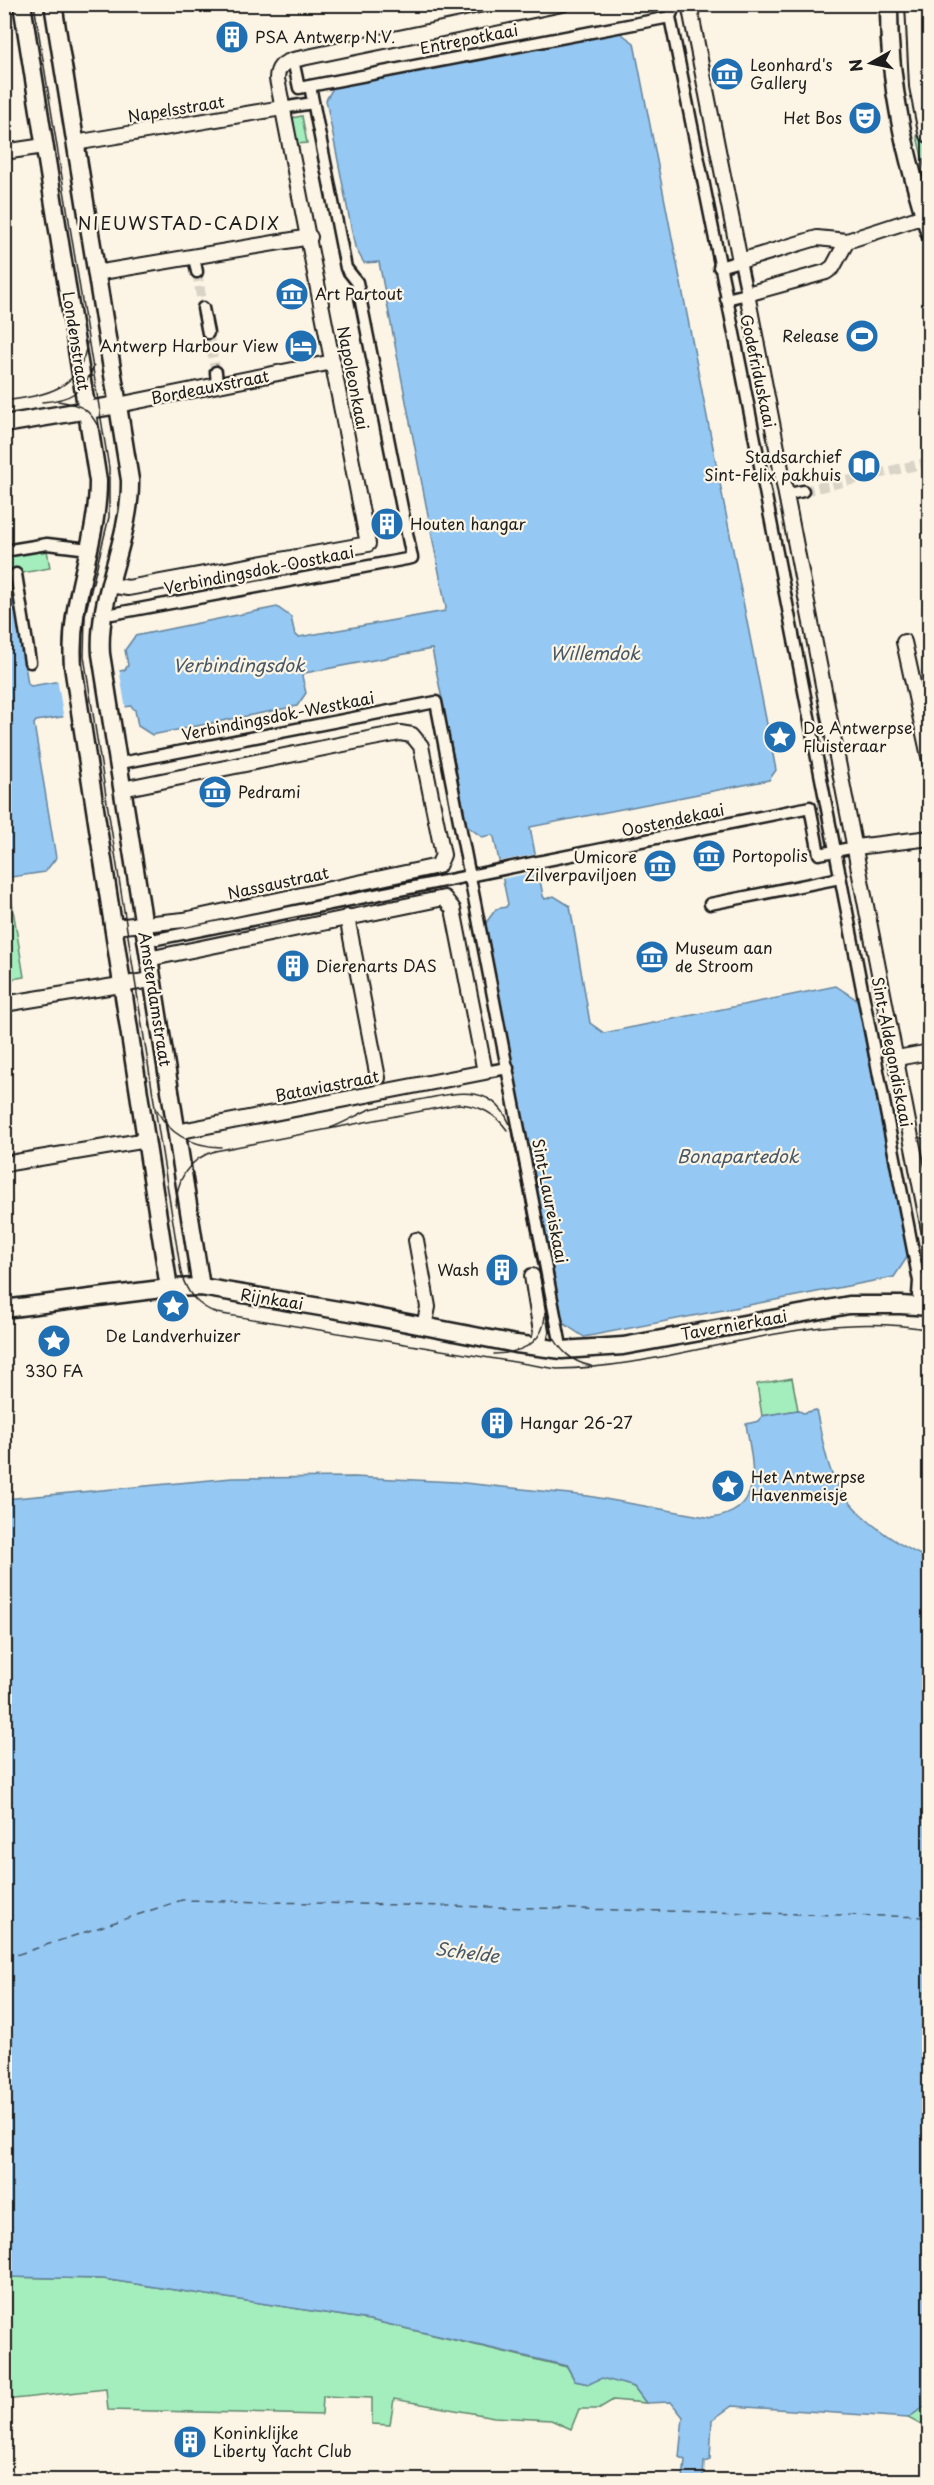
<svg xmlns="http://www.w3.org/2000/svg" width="934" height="2485" viewBox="0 0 934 2485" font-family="'Playpen Sans',sans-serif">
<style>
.green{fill:#a4eebd;stroke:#60856c;stroke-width:1.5}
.water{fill:#95c8f2;stroke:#65839c;stroke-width:1.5}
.pier{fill:#fcf5e5}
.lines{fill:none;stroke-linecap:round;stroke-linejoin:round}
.ferry{stroke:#465867;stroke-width:1.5;stroke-dasharray:8 6;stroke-linecap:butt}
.pedestrian-tunnel{stroke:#dad4c7;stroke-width:10;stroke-dasharray:10 5;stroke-linecap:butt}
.pedestrian-casing{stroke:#1c1c1c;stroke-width:15}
.minor-casing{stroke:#1c1c1c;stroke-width:18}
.tertiary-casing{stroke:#1c1c1c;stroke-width:21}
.secondary-casing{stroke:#1c1c1c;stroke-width:24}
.pedestrian{stroke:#fcf5e5;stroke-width:10}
.minor{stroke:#fcf5e5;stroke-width:14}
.tertiary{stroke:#fcf5e5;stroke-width:16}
.secondary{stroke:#fcf5e5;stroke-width:20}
.tram{stroke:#1c1c1c;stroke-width:1.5}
.labels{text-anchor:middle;stroke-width:4.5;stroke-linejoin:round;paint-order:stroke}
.poi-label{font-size:16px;fill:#1c1c1c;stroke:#fcf5e5;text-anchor:start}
.street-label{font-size:16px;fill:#1c1c1c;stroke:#fcf5e5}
.neighbourhood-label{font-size:18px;letter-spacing:1.5px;fill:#1c1c1c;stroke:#fcf5e5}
.water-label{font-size:18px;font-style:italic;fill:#465867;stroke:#fcf5e5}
</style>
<rect width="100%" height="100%" fill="#fcf5e5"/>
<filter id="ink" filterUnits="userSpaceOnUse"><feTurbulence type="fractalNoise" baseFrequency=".0167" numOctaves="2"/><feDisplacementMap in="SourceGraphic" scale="12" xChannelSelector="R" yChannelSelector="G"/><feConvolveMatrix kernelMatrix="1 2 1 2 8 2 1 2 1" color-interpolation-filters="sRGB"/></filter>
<g filter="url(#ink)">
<!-- green -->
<g class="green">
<polygon points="302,116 307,143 297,144 292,118"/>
<polygon points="929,134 929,186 917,136"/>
<polygon points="47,550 50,568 5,576 5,568 8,567 5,557"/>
<polygon points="11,897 24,977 5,980 5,899"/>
<polygon points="792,1378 798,1410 762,1416 757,1384"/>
<polygon points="5,2277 103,2279 370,2320 567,2367 575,2381 589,2384 602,2377 634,2387 646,2403 613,2400 598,2409 579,2409 571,2429 551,2420 494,2417 394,2399 390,2425 372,2424 372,2398 323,2396 322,2415 108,2410 106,2389 5,2400"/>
<polygon points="929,2403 929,2429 908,2418"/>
</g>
<!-- water -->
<g class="water">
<polygon points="619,32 634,43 776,770 769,780 530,827 543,896 545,899 554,896 570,906 590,1023 604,1033 836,986 857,1000 908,1256 894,1277 584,1337 563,1323 485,924 496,909 506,907 508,904 494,837 492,835 482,837 467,826 432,649 305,673 302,676 306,693 297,706 152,735 138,726 135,710 131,706 36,721 34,724 56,858 45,872 5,878 4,593 15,601 28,684 31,686 125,670 128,665 125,650 135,636 277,607 291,617 295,635 299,637 445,611 446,608 379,262 364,263 355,247 326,100 333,88"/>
<path d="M 798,1410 L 803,1413 L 816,1410 C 821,1431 824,1454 832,1474 C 848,1512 893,1543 929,1559 L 929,2403 L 908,2418 L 732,2406 L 712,2420 L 710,2460 L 704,2462 L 703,2480 L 683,2480 L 685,2460 L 679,2457 L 683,2417 L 671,2402 L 646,2403 L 634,2387 L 602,2378 L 589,2384 L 575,2381 L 567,2366 L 370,2320 L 103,2279 L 5,2277 L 5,1499 L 232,1478 L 354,1477 L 455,1482 L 588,1496 L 712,1518 C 767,1510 752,1462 746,1424 L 759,1421 L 762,1416 Z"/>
</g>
<!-- pier -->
<g class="pier">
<polygon points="119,668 126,710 64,720 57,678"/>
<polygon points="537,854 541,871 501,879 497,862"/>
</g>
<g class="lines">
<!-- ferry -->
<polyline class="ferry" points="4,1959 182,1900 930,1917"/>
<!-- pedestrian-tunnel -->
<g class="pedestrian-tunnel">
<polyline points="197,272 203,308"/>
<polyline points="208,333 216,372"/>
<polyline points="803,491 930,462"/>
</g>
<defs>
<g id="pedestrian">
<polyline points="675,4 670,17 741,368 919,1281 918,1295"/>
<polyline points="293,60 299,88 670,17"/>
<polyline points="282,108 313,103"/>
<polyline points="194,257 197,272"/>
<polyline points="719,267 740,261 747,294 726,299"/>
<polyline points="203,308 208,333"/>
<polyline points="216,372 217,386"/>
<polyline points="785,495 803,491"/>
<polyline points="4,551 47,544 89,549"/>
<polyline points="16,574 30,662"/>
<polyline points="112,614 412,558 357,282 346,268 310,86"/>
<polyline points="126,762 436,702 560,1341"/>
<polyline points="710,904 840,878"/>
<polyline points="157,939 810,807 819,854 856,847"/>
<polyline points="485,1072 508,1068"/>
</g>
<g id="minor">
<polyline points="689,4 740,261 817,238 847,241 924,216"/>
<polyline points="75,143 282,108"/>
<polyline points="4,152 44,146"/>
<polyline points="847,241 833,267 826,272 747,294 930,1235"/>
<polyline points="96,273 310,237"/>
<polyline points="118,405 333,362"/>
<path d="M 110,585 L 128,588 L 368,544 L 277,79 C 277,67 283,63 293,60 L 562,4"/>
<polyline points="904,642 930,761"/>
<polyline points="856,847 930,838"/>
<polyline points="347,917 378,1078"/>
<polyline points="113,927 184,920 438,866 443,855 421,746 412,735 400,733 373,738 122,789"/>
<polyline points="148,959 444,898 453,909 485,1072 176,1132"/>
<polyline points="4,1004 151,980"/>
<polyline points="897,1058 930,1052"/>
<polyline points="4,1164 147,1140"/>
<polyline points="416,1240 428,1307 424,1327"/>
<polyline points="532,1276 541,1332 538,1347"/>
</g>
<g id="tertiary">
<path d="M 22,4 L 98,481 C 98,546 68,598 73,666 L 169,1288"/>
<path d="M 53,4 L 130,480 C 131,540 97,595 101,654 L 201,1287"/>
<path d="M 889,4 C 888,84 906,159 930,234"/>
<polyline points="4,424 118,405"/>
<polyline points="4,1309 169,1288 201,1287 356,1313 516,1344 562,1350 623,1346 849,1305 901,1305 930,1307"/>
</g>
<polyline id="secondary" points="916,4 920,86 929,132"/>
</defs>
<!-- pedestrian casing -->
<use href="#pedestrian" class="pedestrian-casing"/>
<!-- minor casing -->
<use href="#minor" class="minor-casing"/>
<!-- tertiary casing -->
<use href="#tertiary" class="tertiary-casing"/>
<!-- secondary casing -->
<use href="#secondary" class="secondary-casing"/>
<!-- pedestrian -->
<use href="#pedestrian" class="pedestrian"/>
<!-- minor -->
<use href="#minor" class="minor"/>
<!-- tertiary -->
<use href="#tertiary" class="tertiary"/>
<!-- secondary -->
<use href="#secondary" class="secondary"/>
<!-- tram -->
<g class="tram">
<path d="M 34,4 L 109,468 L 109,517 L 85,615 L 84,656 L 181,1273 C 187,1294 197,1305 216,1313 L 557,1369 C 681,1368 805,1306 930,1330"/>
<path d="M 4,401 C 45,395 81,391 87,342"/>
<path d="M 58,401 C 83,405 90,409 101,432"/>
<path d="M 42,402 C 70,400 84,392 94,366"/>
<path d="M 157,1110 C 170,1136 193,1146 221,1147"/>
<path d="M 330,1128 C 344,1123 355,1116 368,1110 C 382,1105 399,1104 414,1101 C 454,1093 495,1080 512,1130 L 551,1333 C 560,1350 571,1362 591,1366"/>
<path d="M 176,1207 C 176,1180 188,1159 215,1151 L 458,1104 C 478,1105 495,1113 507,1130"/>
<path d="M 494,1354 C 520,1353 543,1345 545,1316"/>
</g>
</g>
</g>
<!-- icons -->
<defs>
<symbol id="building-disc" viewBox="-11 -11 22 22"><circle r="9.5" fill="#1f6fb2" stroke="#fcf5e5"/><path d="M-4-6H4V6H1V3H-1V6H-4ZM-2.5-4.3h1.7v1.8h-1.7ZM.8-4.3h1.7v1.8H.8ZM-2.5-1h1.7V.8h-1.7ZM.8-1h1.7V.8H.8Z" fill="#fff"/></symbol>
<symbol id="museum-disc" viewBox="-11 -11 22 22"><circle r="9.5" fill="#1f6fb2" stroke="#fcf5e5"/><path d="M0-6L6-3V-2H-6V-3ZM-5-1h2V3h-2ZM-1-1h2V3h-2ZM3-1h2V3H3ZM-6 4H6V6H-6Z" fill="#fff"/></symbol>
<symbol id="theatre-disc" viewBox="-11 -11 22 22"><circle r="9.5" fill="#1f6fb2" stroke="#fcf5e5"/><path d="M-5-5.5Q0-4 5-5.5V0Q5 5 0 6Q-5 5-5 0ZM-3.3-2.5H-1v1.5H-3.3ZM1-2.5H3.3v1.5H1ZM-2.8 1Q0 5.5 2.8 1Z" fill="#fff"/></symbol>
<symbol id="stadium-disc" viewBox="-11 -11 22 22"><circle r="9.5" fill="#1f6fb2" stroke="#fcf5e5"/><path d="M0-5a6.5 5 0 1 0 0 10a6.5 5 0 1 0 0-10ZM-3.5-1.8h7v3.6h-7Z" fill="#fff"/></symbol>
<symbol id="hotel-disc" viewBox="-11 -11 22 22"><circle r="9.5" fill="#1f6fb2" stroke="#fcf5e5"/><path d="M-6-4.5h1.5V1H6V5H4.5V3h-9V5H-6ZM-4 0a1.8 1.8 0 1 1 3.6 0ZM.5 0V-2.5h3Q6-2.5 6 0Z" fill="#fff"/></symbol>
<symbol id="library-disc" viewBox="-11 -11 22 22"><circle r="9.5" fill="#1f6fb2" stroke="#fcf5e5"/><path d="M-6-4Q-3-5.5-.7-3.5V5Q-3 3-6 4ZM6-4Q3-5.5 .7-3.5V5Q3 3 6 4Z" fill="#fff"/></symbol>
<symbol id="sight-disc" viewBox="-11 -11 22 22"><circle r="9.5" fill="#1f6fb2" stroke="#fcf5e5"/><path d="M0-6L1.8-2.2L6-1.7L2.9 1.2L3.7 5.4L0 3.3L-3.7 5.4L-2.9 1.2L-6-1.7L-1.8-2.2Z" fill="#fff"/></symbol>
</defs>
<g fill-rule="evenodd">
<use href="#building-disc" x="213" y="18" width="38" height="38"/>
<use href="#museum-disc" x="708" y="55" width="38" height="38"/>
<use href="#theatre-disc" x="846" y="99" width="38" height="38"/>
<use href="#museum-disc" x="273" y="275" width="38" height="38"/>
<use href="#stadium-disc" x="843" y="317" width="38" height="38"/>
<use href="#hotel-disc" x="282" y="327" width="38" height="38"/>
<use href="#library-disc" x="845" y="447" width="38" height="38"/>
<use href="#building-disc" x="368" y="505" width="38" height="38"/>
<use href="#sight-disc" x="761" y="718" width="38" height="38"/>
<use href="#museum-disc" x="196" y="773" width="38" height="38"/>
<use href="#museum-disc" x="690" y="837" width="38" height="38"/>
<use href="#museum-disc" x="641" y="847" width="38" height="38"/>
<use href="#museum-disc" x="633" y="938" width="38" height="38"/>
<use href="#building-disc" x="274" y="947" width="38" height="38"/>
<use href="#building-disc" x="483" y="1251" width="38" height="38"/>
<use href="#sight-disc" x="154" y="1287" width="38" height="38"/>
<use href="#sight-disc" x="35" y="1322" width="38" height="38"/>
<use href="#building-disc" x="478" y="1404" width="38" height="38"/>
<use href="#sight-disc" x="709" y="1467" width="38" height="38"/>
<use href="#building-disc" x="171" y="2423" width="38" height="38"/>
</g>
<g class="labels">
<!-- poi labels -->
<g class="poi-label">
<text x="255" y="43">PSA Antwerp N.V.</text>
<text x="750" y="71">Leonhard's<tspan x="750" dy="18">Gallery</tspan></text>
<text x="842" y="124" text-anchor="end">Het Bos</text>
<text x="315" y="300">Art Partout</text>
<text x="839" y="342" text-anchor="end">Release</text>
<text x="278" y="352" text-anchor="end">Antwerp Harbour View</text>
<text x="841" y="463" text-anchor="end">Stadsarchief<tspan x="841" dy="18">Sint-Felix pakhuis</tspan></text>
<text x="410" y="530">Houten hangar</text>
<text x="803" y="734">De Antwerpse<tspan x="803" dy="18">Fluisteraar</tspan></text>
<text x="238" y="798">Pedrami</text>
<text x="732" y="862">Portopolis</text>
<text x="637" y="863" text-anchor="end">Umicore<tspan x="637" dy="18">Zilverpaviljoen</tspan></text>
<text x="675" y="954">Museum aan<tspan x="675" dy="18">de Stroom</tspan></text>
<text x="316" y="972">Dierenarts DAS</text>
<text x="479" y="1276" text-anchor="end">Wash</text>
<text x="173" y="1342" text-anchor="middle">De Landverhuizer</text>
<text x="54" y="1377" text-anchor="middle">330 FA</text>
<text x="520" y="1429">Hangar 26-27</text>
<text x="751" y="1483">Het Antwerpse<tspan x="751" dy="18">Havenmeisje</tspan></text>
<text x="213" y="2439">Koninklijke<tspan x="213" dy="18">Liberty Yacht Club</tspan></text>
</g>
<!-- street labels -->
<g class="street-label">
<text transform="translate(469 39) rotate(-11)" y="6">Entrepotkaai</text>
<text transform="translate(176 109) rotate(-9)" y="6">Napelsstraat</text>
<text transform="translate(76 341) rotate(81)" y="6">Londenstraat</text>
<text transform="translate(758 371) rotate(78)" y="6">Godefriduskaai</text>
<text transform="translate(353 378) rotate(79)" y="6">Napoleonkaai</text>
<text transform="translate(210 387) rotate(-11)" y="6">Bordeauxstraat</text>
<text transform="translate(259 570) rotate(-11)" y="6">Verbindingsdok-Oostkaai</text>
<text transform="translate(278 716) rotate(-11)" y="6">Verbindingsdok-Westkaai</text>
<text transform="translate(673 820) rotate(-12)" y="6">Oostendekaai</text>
<text transform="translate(278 883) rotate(-12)" y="6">Nassaustraat</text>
<text transform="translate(155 999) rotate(81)" y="6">Amsterdamstraat</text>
<text transform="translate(892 1052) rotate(79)" y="6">Sint-Aldegondiskaai</text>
<text transform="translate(327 1086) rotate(-11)" y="6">Bataviastraat</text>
<text transform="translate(550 1201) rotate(79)" y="6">Sint-Laureiskaai</text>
<text transform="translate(272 1299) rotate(9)" y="6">Rijnkaai</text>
<text transform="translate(734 1325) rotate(-10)" y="6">Tavernierkaai</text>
</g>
<!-- neighbourhood labels -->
<g class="neighbourhood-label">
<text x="179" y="230">NIEUWSTAD-CADIX</text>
</g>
<!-- water labels -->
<g class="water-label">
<text x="595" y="660">Willemdok</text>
<text x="239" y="672">Verbindingsdok</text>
<text x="738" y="1163">Bonapartedok</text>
<text transform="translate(467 1953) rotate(7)" y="6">Schelde</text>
</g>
</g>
<!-- margin -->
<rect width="934" height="2485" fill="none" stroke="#fcf5e5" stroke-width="24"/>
<rect x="12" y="12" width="910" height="2461" fill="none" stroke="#1c1c1c" stroke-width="2" filter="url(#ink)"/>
<!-- north arrow -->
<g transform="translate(871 63) rotate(261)" stroke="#fcf5e5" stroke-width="4.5" paint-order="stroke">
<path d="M0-4.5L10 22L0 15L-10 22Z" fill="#1c1c1c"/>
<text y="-9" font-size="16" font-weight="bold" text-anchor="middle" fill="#1c1c1c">N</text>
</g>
</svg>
